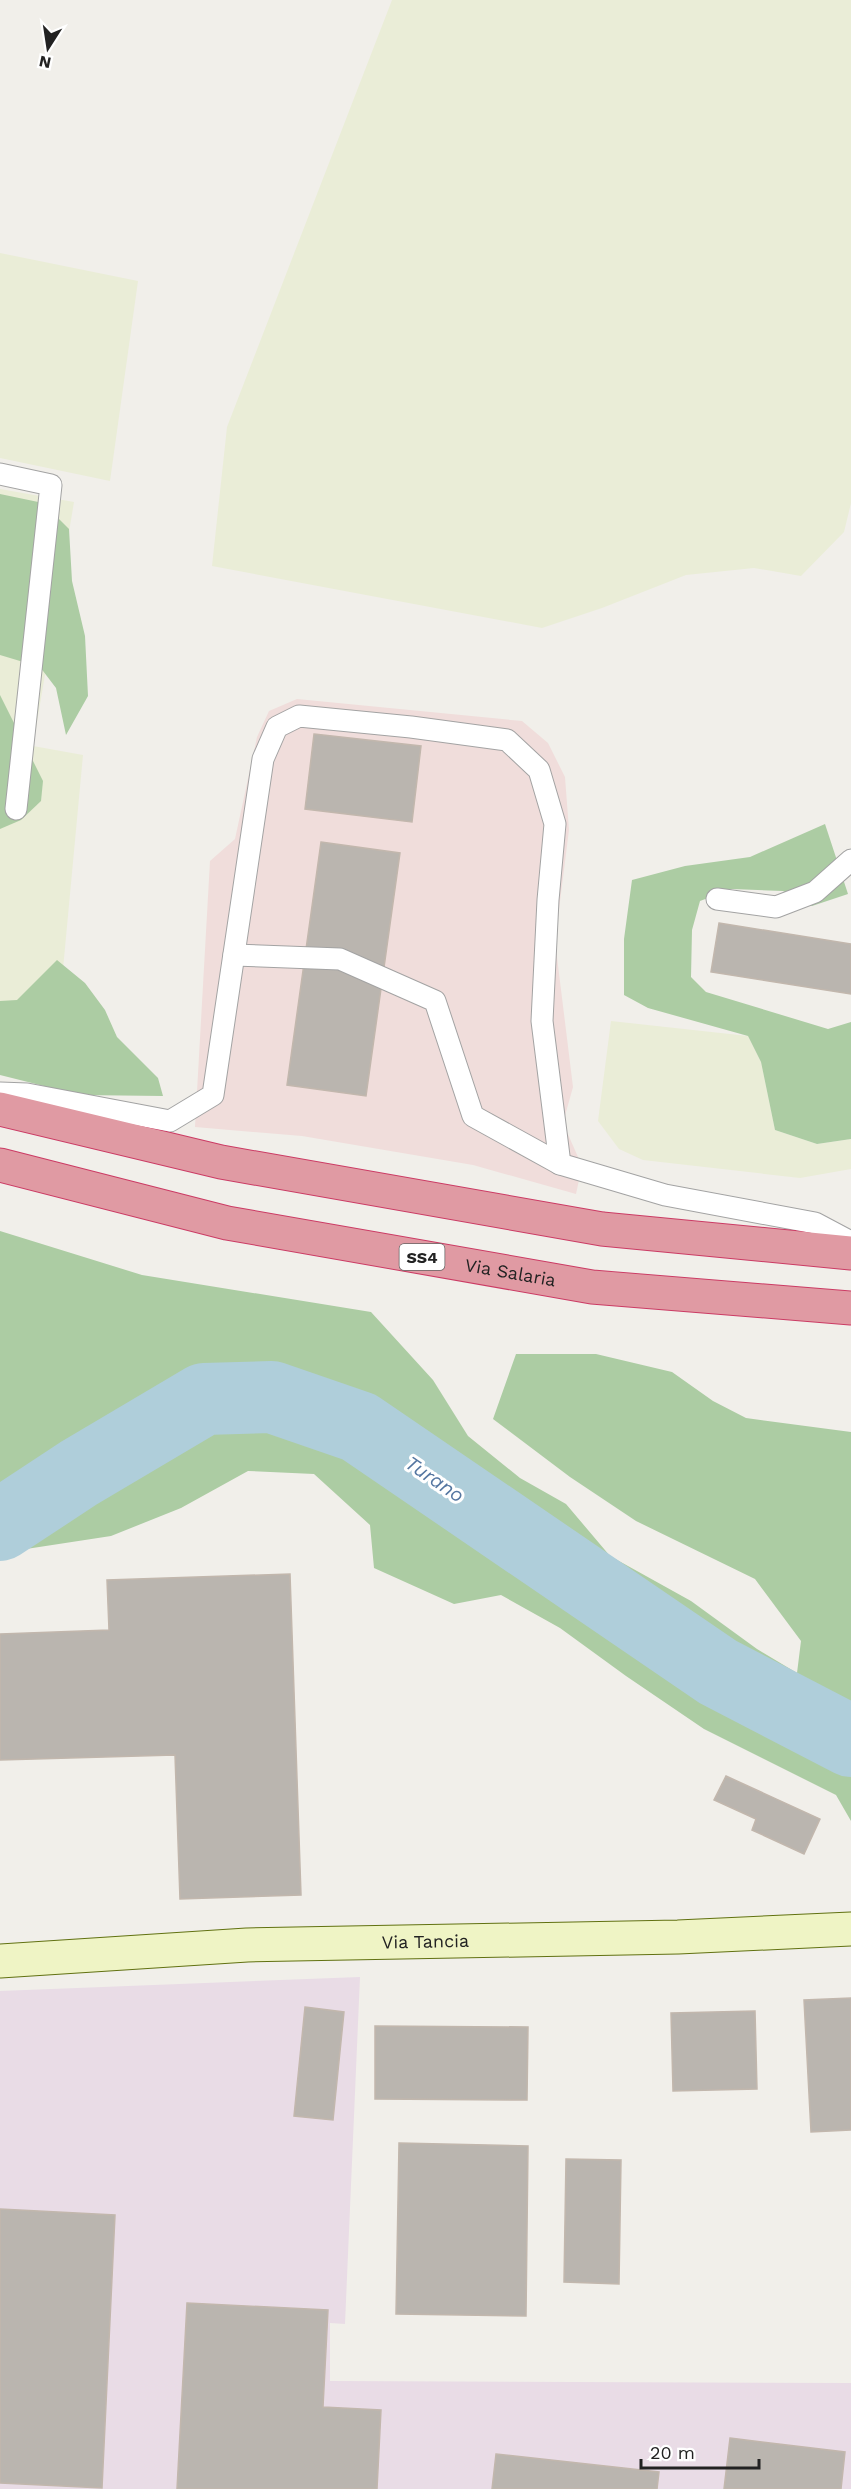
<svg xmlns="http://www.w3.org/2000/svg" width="851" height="2489" viewBox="0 0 851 2489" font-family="'Work Sans',sans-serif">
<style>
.commercial{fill:#f0dddb}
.industrial{fill:#e9dce6}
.farmland{fill:#eaedd7}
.forest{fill:#accca3}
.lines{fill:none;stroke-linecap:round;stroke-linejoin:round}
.river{stroke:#afceda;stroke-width:72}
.building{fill:#bab5af;stroke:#c2b7ad;stroke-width:1.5}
.lane-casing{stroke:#a3a3a3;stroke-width:23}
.secondary-casing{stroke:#617111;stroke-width:35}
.highway-casing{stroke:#cb3b64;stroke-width:35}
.lane{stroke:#fff;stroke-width:21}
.secondary{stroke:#eff4c5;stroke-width:33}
.highway{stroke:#e09aa3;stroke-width:33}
.labels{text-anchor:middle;stroke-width:6;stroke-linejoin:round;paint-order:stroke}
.shield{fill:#fff;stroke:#646464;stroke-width:1.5}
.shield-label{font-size:16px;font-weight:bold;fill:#222}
.street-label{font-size:18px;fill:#222;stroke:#fff}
.water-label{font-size:20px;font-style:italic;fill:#5476a1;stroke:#fff}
</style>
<rect width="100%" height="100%" fill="#f1efea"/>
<!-- commercial -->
<polygon class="commercial" points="297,699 522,721 548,743 565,777 569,830 555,941 573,1087 563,1123 582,1166 576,1194 473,1165 302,1136 195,1127 210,861 235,839 257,737 269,711"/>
<!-- industrial -->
<polygon class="industrial" points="360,1977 345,2324 330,2323 330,2381 851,2383 851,2489 0,2489 0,1991"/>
<!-- farmland -->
<g class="farmland">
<polygon points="392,0 851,0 851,503 844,532 801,576 754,568 686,575 602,608 542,628 212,566 227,427"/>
<polygon points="0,253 138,281 110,481 0,458"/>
<polygon points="0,489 74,502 33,746 83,755 56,1044 0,1033"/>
<polygon points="611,1021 748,1036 761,1062 775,1130 817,1144 851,1139 851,1169 800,1178 643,1160 619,1149 598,1121"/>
</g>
<!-- forest -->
<g class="forest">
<polygon points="0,494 43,503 69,529 72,581 85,636 88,696 66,735 56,688 40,667 0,655"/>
<polygon points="0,695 43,781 41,801 21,820 0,829"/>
<polygon points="825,824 848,894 812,906 783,891 732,889 700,901 692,930 691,977 706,992 828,1029 851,1022 851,1139 817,1144 775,1130 761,1062 748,1036 648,1008 624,995 624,939 632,880 685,866 750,857"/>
<polygon points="57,960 85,983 105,1010 117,1037 158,1078 163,1096 80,1095 0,1075 0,1001 17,1000"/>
<polygon points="0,1231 142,1275 371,1312 433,1380 468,1436 520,1478 566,1504 610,1556 691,1601 757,1649 797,1673 801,1641 755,1579 636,1521 570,1477 493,1419 516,1354 596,1354 672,1372 713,1401 746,1418 851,1432 851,1821 836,1795 704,1729 626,1676 560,1628 501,1595 454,1604 374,1568 370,1525 314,1474 248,1471 181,1508 111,1536 0,1553"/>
</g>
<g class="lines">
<!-- river -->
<polyline class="river" points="0,1525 79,1473 204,1399 272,1397 359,1427 718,1672 851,1741"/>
</g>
<!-- building -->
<g class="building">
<polygon points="314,734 421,746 412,822 305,809"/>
<polygon points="321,842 400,853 366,1096 287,1085"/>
<polygon points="719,923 851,944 851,994 711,972"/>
<polygon points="290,1574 301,1895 180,1899 175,1755 0,1760 0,1634 109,1630 107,1580"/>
<polygon points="726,1776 820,1819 804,1854 752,1830 756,1819 714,1800"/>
<polygon points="851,1998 851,2130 811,2132 804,2000"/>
<polygon points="305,2007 344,2012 333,2120 294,2116"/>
<polygon points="755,2011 757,2089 673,2091 671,2013"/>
<polygon points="375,2026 528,2027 527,2100 375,2099"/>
<polygon points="399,2143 528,2146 526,2316 396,2314"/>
<polygon points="566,2159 621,2160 619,2284 564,2282"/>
<polygon points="0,2209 115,2215 102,2488 0,2483"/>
<polygon points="187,2303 328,2310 323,2407 381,2410 377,2489 177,2489"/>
<polygon points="730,2438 845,2452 841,2489 724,2489"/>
<polygon points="496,2454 659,2472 657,2489 492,2489"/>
</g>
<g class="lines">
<defs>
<g id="lane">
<polyline points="0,474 51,485 16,809"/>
<polyline points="717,899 776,907 815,892 851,860"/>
<polyline points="234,955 340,959 435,1001 473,1116 560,1164"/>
<polyline points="0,1093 27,1094 170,1121 213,1095 263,759 277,727 299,716 411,727 507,740 539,770 555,824 548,900 542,1021 560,1164 665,1195 815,1223 851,1242"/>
</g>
<g id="secondary">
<path id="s1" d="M 0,1961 L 247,1945 L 678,1937 L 851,1929"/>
</g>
<g id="highway">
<polyline points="0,1109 221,1162 602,1229 851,1253"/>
<path id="s2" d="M 0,1165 L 227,1223 L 592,1287 L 851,1308"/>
</g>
</defs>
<!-- lane casing -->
<use href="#lane" class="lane-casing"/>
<!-- secondary casing -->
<use href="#secondary" class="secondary-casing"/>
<!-- highway casing -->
<use href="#highway" class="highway-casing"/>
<!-- lane -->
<use href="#lane" class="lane"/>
<!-- secondary -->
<use href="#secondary" class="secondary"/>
<!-- highway -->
<use href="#highway" class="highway"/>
</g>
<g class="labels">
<!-- shield labels -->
<rect class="shield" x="399.5" y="1244" width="45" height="26" rx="4.5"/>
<g class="shield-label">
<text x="422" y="1263">SS4</text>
</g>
<!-- street labels -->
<g class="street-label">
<text dy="6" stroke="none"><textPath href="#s2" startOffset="522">Via Salaria</textPath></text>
<text dy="6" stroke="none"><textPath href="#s1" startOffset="426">Via Tancia</textPath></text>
</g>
<!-- water labels -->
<g class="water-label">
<text transform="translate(435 1479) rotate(34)" y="7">Turano</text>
</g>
</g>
<!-- north arrow -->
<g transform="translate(48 48) rotate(192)" stroke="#ffffff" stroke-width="4.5" paint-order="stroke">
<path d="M0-4.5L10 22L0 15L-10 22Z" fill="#222222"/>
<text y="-9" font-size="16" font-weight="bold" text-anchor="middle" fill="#222222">N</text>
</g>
<!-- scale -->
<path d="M641 2459v9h118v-9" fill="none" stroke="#222222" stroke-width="3"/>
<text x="650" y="2459" font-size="18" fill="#222222" stroke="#ffffff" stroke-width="4.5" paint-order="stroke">20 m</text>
</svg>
